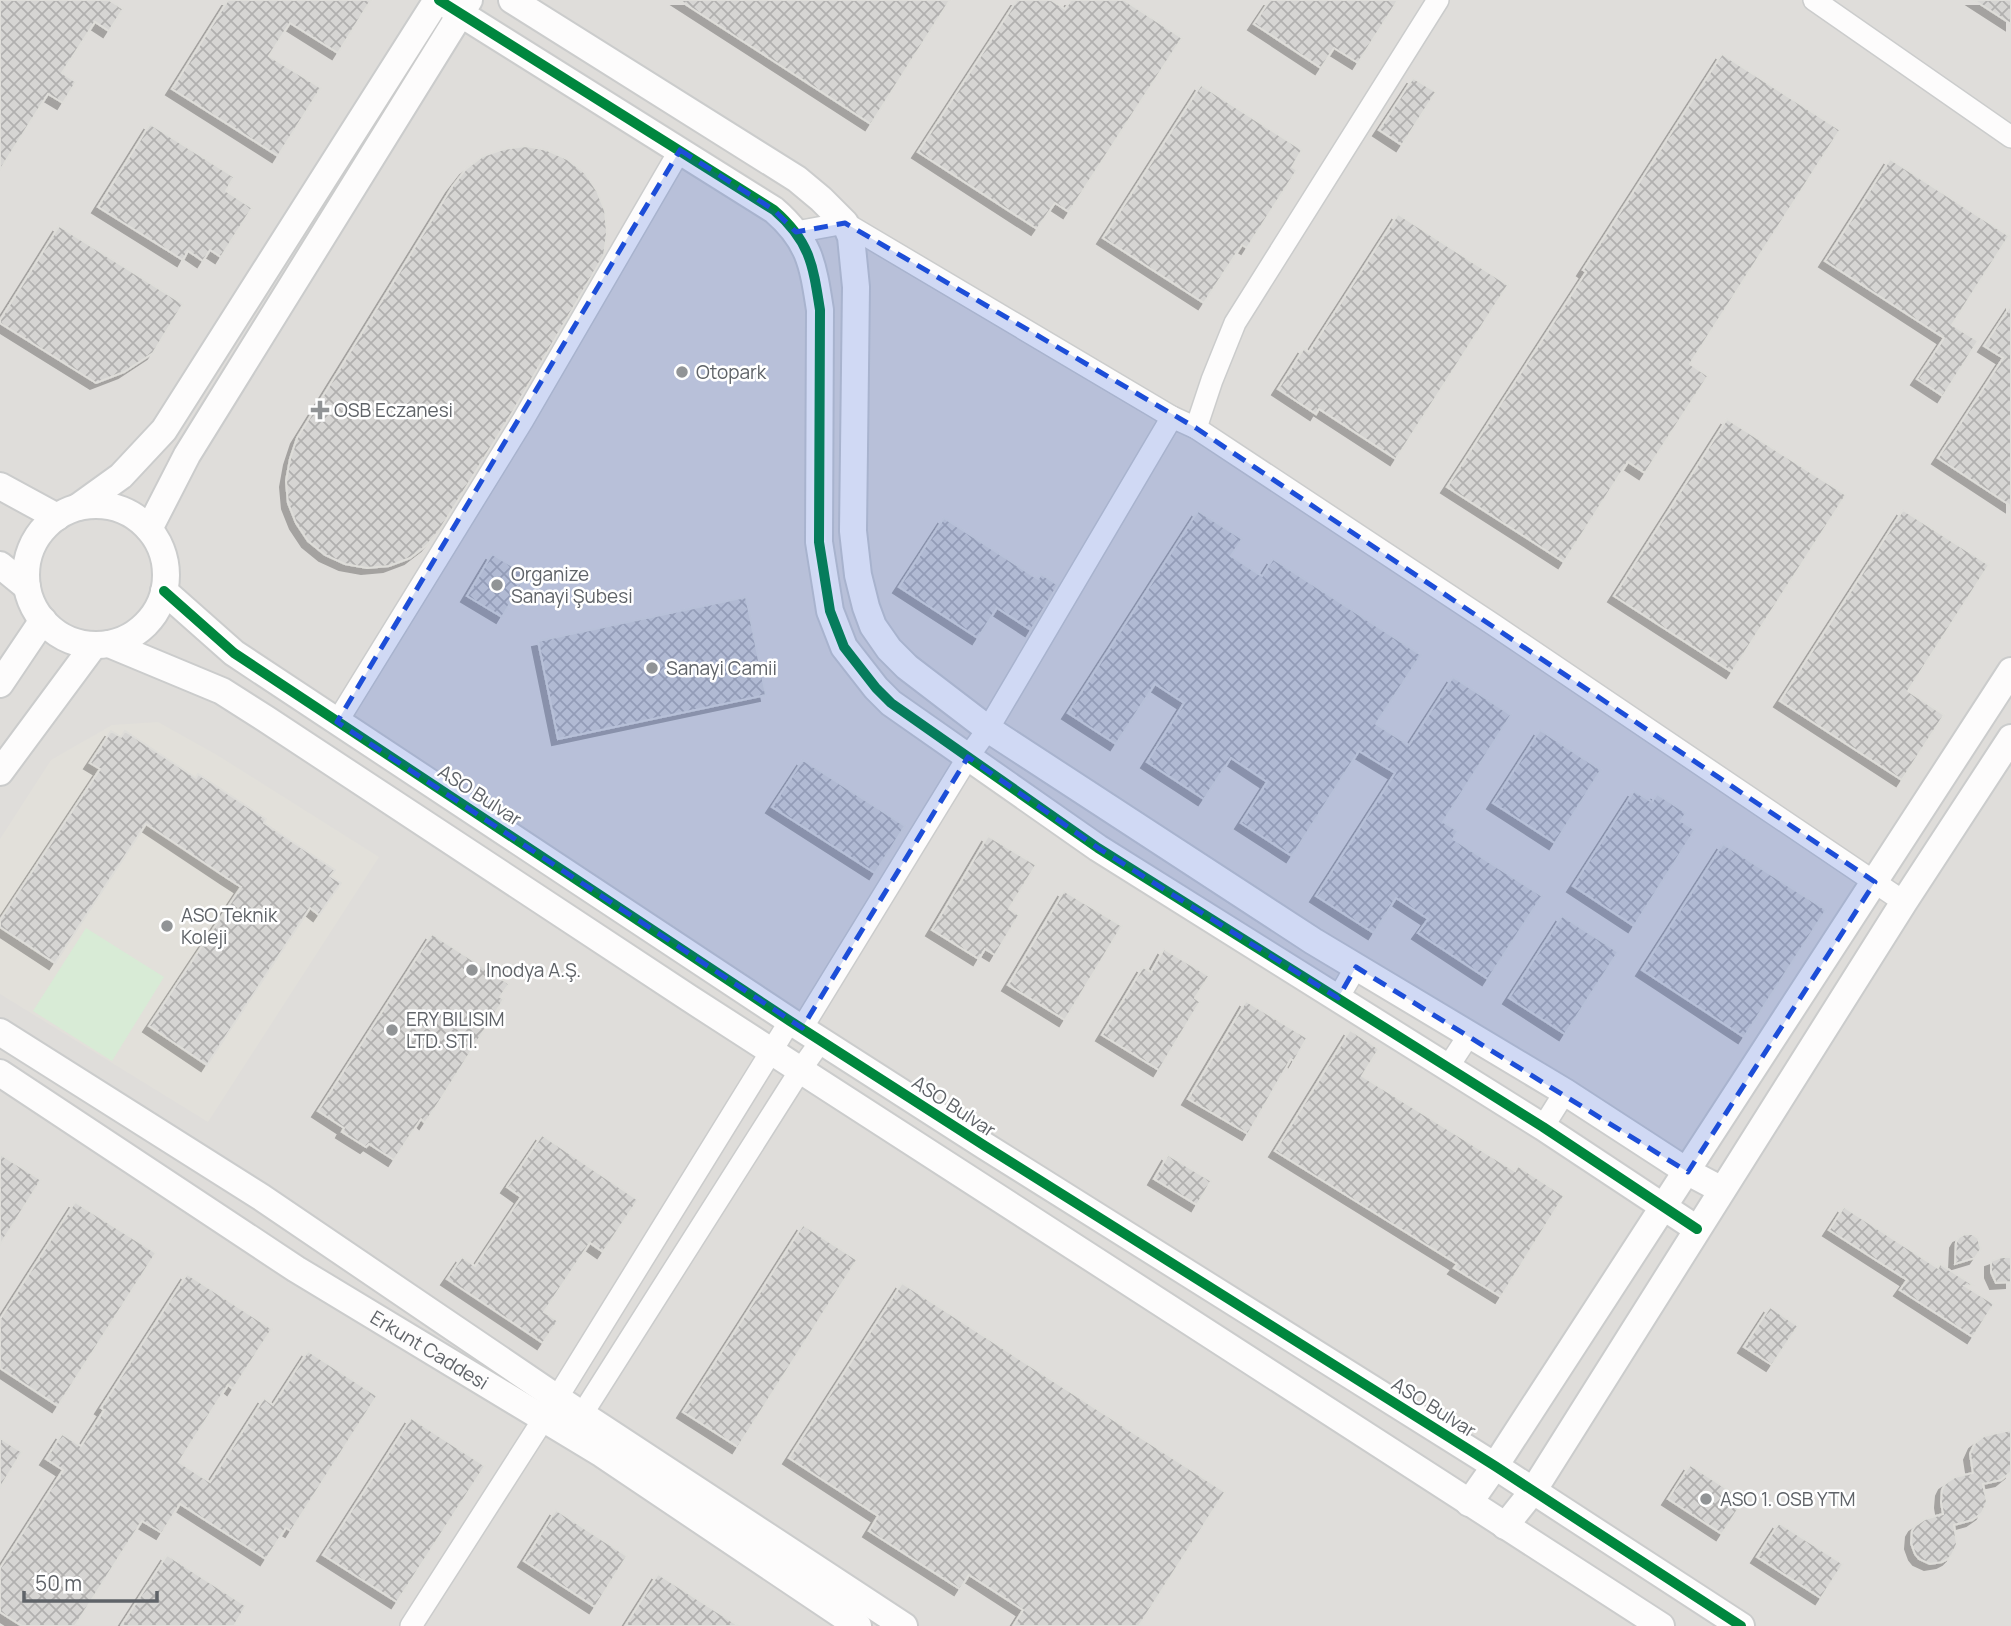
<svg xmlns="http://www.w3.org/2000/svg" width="2011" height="1626" viewBox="0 0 2011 1626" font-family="Manrope,sans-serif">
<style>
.industrial{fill:#dfddda}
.education{fill:#e2e0da}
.pitch{fill:#d8ebd6}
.building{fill:url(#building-cross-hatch);stroke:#deddd9;stroke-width:2;filter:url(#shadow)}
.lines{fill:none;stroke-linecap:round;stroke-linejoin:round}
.minor-casing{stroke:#cbcccc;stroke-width:24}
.tertiary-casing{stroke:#cbcccc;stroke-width:30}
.minor{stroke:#fdfcfc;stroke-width:21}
.tertiary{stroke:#fdfcfc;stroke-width:26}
.cycleway-casing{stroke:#fff;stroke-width:15}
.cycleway{stroke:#00873e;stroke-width:10}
.marked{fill:#1d4ed8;fill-opacity:0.2;stroke:#1d4ed8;stroke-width:5;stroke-dasharray:14 9;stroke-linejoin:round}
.poi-dot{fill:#919496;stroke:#fff;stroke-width:2.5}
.labels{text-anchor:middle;stroke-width:5;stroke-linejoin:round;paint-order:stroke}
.poi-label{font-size:19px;fill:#5f6368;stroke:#fff;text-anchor:start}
.street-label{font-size:19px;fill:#5f6368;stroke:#fff}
</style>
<defs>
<pattern id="building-cross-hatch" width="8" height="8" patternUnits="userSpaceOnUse" patternTransform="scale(1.75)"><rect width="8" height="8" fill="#d6d5d3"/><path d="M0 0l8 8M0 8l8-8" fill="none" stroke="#b1b0af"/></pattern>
<filter id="shadow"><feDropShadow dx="-6" dy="6" stdDeviation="0" flood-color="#0004"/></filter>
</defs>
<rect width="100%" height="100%" fill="#efeeea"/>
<!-- industrial -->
<rect class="industrial" x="0" y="0" width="2011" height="1626"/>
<!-- education -->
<polygon class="education" points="158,722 217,755 379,857 208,1122 0,994 0,839 51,760 112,725"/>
<!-- pitch -->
<polygon class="pitch" points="86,928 164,977 112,1061 33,1011"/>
<!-- building -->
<g class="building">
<polygon points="0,0 109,0 123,9 109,31 95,22 62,73 76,82 63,103 48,94 0,170"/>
<polygon points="228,0 371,0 338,53 290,23 269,56 321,88 278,156 172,89"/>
<polygon points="679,0 950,0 871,124"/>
<polygon points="1017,0 1051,0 1065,9 1071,0 1124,0 1182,38 1069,212 1055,203 1037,229 918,152"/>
<polygon points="1270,0 1398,0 1358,63 1334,48 1321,68 1254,24"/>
<polygon points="1974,0 2011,0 2011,24"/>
<polygon points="1722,54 1840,130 1690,364 1708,376 1645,473 1628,462 1564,562 1447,487 1586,272 1583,270"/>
<polygon points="1413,78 1436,92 1402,145 1379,130"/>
<polygon points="1201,85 1302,150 1292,167 1297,170 1247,248 1242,245 1204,303 1103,238"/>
<polygon points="150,124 234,177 226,191 252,208 221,257 210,250 203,261 188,251 183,260 98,207"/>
<polygon points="526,146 547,150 567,159 585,173 597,191 605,211 607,233 604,255 512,413 439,531 427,545 410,558 389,566 367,568 345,564 325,555 308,541 296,523 288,503 286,481 290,459 297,438 452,187 466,169 483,156 504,149"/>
<polygon points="1890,159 2009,236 1952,325 1978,341 1943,396 1917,379 1944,338 1825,261"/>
<polygon points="1398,214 1508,285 1396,459 1319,409 1316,414 1278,389 1304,348 1309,352"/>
<polygon points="59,226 183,304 153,353 124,372 96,383 0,323 0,320"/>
<polygon points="2011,305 2011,506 1938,458 2003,358 1984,346"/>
<polygon points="1727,419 1846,495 1732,672 1614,596"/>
<polygon points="1903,510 1989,565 1908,691 1944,715 1902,780 1780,701"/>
<polygon points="1198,511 1242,539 1231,556 1262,576 1273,559 1421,655 1376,724 1409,745 1453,677 1511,715 1443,822 1458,831 1453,839 1542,896 1488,979 1418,933 1428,919 1396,898 1374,933 1316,896 1395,773 1359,751 1292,856 1241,823 1267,782 1231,758 1204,799 1147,762 1184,703 1155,684 1116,744 1068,713"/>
<polygon points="944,518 1038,579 1041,574 1058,585 1031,630 997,608 978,638 899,587"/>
<polygon points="492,554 527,575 502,617 467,596"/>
<polygon points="746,597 766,695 558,739 538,641"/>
<polygon points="1540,730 1601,770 1555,843 1493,803"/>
<polygon points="111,731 121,737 125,731 196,778 198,774 266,819 264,823 335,870 330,876 341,883 319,915 310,908 207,1065 149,1026 241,887 227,878 146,824 55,963 0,927 0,920 100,769 90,763"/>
<polygon points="803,760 905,826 875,873 772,807"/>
<polygon points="1634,791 1652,802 1657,794 1686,813 1681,821 1695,830 1634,926 1573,886"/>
<polygon points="988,836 1036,865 1009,909 1019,915 995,955 985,949 979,959 932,930"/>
<polygon points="1723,844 1826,910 1744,1037 1642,970"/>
<polygon points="1064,891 1122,926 1065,1020 1008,985"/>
<polygon points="1562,916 1618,952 1565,1034 1509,998"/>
<polygon points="432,934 509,984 500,997 504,999 439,1102 425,1123 421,1119 394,1160 369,1144 366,1147 342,1132 344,1128 318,1111"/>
<polygon points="1164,949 1209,976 1195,998 1200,1002 1159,1070 1102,1035 1143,967 1151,972"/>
<polygon points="1246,1001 1307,1038 1294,1061 1291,1059 1248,1134 1188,1099"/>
<polygon points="1350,1030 1379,1049 1362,1076 1515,1171 1518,1166 1564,1196 1501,1297 1454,1268 1457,1264 1275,1151"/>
<polygon points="542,1135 638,1200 603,1252 590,1243 544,1312 558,1321 543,1343 447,1279 462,1257 475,1266 521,1197 507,1187"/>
<polygon points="0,1154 41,1180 0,1245"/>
<polygon points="1168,1155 1211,1181 1197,1205 1154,1179"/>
<polygon points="75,1202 156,1253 58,1406 0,1368 0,1319"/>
<polygon points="1844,1207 1938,1268 1940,1264 1973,1285 1965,1286 1994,1304 1973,1337 1900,1290 1907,1280 1829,1230"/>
<polygon points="803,1225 857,1260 738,1447 683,1412"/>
<polygon points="1965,1234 1972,1234 1978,1238 1981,1249 1975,1258 1955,1264 1956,1242 1959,1237"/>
<polygon points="2002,1257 2011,1257 2011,1282 1996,1283 1991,1272 1991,1261"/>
<polygon points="187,1274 272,1329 233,1389 228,1385 179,1462 210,1482 264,1398 273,1405 308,1351 377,1396 291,1531 286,1528 266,1559 180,1504 162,1533 142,1521 75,1626 22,1626 0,1612 0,1568 63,1470 46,1459 62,1434 81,1446 104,1410 101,1408"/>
<polygon points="902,1283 1225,1492 1139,1626 1013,1626 1023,1610 969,1575 960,1589 869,1531 878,1516 789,1458"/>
<polygon points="1770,1307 1798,1326 1772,1365 1744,1347"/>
<polygon points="411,1418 485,1466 397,1602 323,1555"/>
<polygon points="2011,1430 2011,1472 2001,1480 1983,1484 1987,1502 1982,1513 1972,1520 1954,1525 1957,1544 1952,1555 1948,1559 1942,1562 1930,1564 1919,1559 1915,1554 1911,1543 1912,1531 1915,1526 1925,1519 1943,1514 1941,1502 1942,1490 1945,1484 1955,1477 1973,1473 1970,1454 1975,1443 1984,1436"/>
<polygon points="0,1438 22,1452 0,1488"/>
<polygon points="1690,1465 1744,1500 1722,1534 1668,1499"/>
<polygon points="556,1510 627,1556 595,1607 524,1561"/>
<polygon points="1779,1523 1843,1564 1821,1598 1757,1557"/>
<polygon points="167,1555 246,1606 234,1626 121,1626"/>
<polygon points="658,1574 739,1626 625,1626"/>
</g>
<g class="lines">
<defs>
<g id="minor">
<polyline points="1814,0 2011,137"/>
<polyline points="796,232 845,223 1172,417 1196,428 1494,625 1904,902"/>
<polyline points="1196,428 1212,380 1235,323 1438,0"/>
<polyline points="337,722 523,420 680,150"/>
<polyline points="1338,998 1356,967"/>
<polyline points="802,1028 968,757 988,729 1172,417"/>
<polyline points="1448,1067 1469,1035"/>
<polyline points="1543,1127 1565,1092"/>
<polyline points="574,1427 801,1069 821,1041"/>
<polyline points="411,1626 557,1398 790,1021"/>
</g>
<g id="tertiary">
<path d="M 439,0 L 774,210 C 810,241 813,265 820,310 L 819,542 L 830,611 L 844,647 L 876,688 L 891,703 L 1098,848 L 1543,1127 L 1697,1229"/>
<polyline points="512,0 797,179 821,199 845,223 851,237 856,287 853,531 858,575 866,607 873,626 889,649 907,667 988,729 1313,941 1565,1092 1688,1172 1722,1190"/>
<polyline points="0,486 57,517"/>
<circle cx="96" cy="575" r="70"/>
<polyline points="78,507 121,476 164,430 437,0"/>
<polyline points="149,529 187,455 469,0"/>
<polyline points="0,565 27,587"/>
<polyline points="164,591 234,653 790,1021 985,1146 1495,1466 1741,1626"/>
<polyline points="109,644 222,691 266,719 689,998 1661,1626"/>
<polyline points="0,684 43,620"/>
<polyline points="0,772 94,645"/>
<polyline points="0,1032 261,1197 557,1398 904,1626"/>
<path id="s1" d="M 0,1073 L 296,1269 L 602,1454 L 858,1626"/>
<polyline points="1469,1503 1495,1466 2011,671"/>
<polyline points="1505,1526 1533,1491 1904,902 2011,738"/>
</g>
</defs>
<!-- minor casing -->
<use href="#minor" class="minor-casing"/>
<!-- tertiary casing -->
<use href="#tertiary" class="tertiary-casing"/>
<!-- minor -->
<use href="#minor" class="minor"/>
<!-- tertiary -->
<use href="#tertiary" class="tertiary"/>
<defs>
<g id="cycleway">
<path d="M 439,0 L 774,210 C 810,241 813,265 820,310 L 819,542 L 830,611 L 844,647 L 876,688 L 891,703 L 1098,848 L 1543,1127 L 1697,1229"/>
<polyline points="164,591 234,653 790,1021 985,1146 1495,1466 1741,1626"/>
</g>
</defs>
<!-- cycleway casing -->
<use href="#cycleway" class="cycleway-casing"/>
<!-- cycleway -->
<use href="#cycleway" class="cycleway"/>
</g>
<!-- marked area -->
<path class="marked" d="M 680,150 L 774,210 L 796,232 L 845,223 L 1196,428 L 1875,882 L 1688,1172 L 1356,967 L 1338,998 L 1098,848 L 968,757 L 802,1028 L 337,722 Z"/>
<!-- markers -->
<g class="poi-dot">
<circle cx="682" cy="372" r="7"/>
<path d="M316.5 399.5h7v7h7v7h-7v7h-7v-7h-7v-7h7z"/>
<circle cx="497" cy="585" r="7"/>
<circle cx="652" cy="668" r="7"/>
<circle cx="167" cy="926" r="7"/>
<circle cx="472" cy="970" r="7"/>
<circle cx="392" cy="1030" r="7"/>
<circle cx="1706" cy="1499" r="7"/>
</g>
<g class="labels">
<!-- poi labels -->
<g class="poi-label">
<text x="696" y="379">Otopark</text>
<text x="334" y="417">OSB Eczanesi</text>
<text x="511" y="581">Organize<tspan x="511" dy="22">Sanayi Şubesi</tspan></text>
<text x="666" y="675">Sanayi Camii</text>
<text x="181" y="922">ASO Teknik<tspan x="181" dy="22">Koleji</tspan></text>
<text x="486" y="977">Inodya A.Ş.</text>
<text x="406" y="1026">ERY BILISIM<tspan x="406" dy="22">LTD. STI.</tspan></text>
<text x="1720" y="1506">ASO 1. OSB YTM</text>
</g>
<!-- street labels -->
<g class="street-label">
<text transform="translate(480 795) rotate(33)" y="7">ASO Bulvar</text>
<text transform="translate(954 1106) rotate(33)" y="7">ASO Bulvar</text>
<text dy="7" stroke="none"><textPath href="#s1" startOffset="511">Erkunt Caddesi</textPath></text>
<text transform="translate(1434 1407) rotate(32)" y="7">ASO Bulvar</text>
</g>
</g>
<!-- scale -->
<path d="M24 1591v10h133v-10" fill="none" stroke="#5f6368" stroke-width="3.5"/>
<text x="35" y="1591" font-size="21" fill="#5f6368" stroke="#ffffff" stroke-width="5" paint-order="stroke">50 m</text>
</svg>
